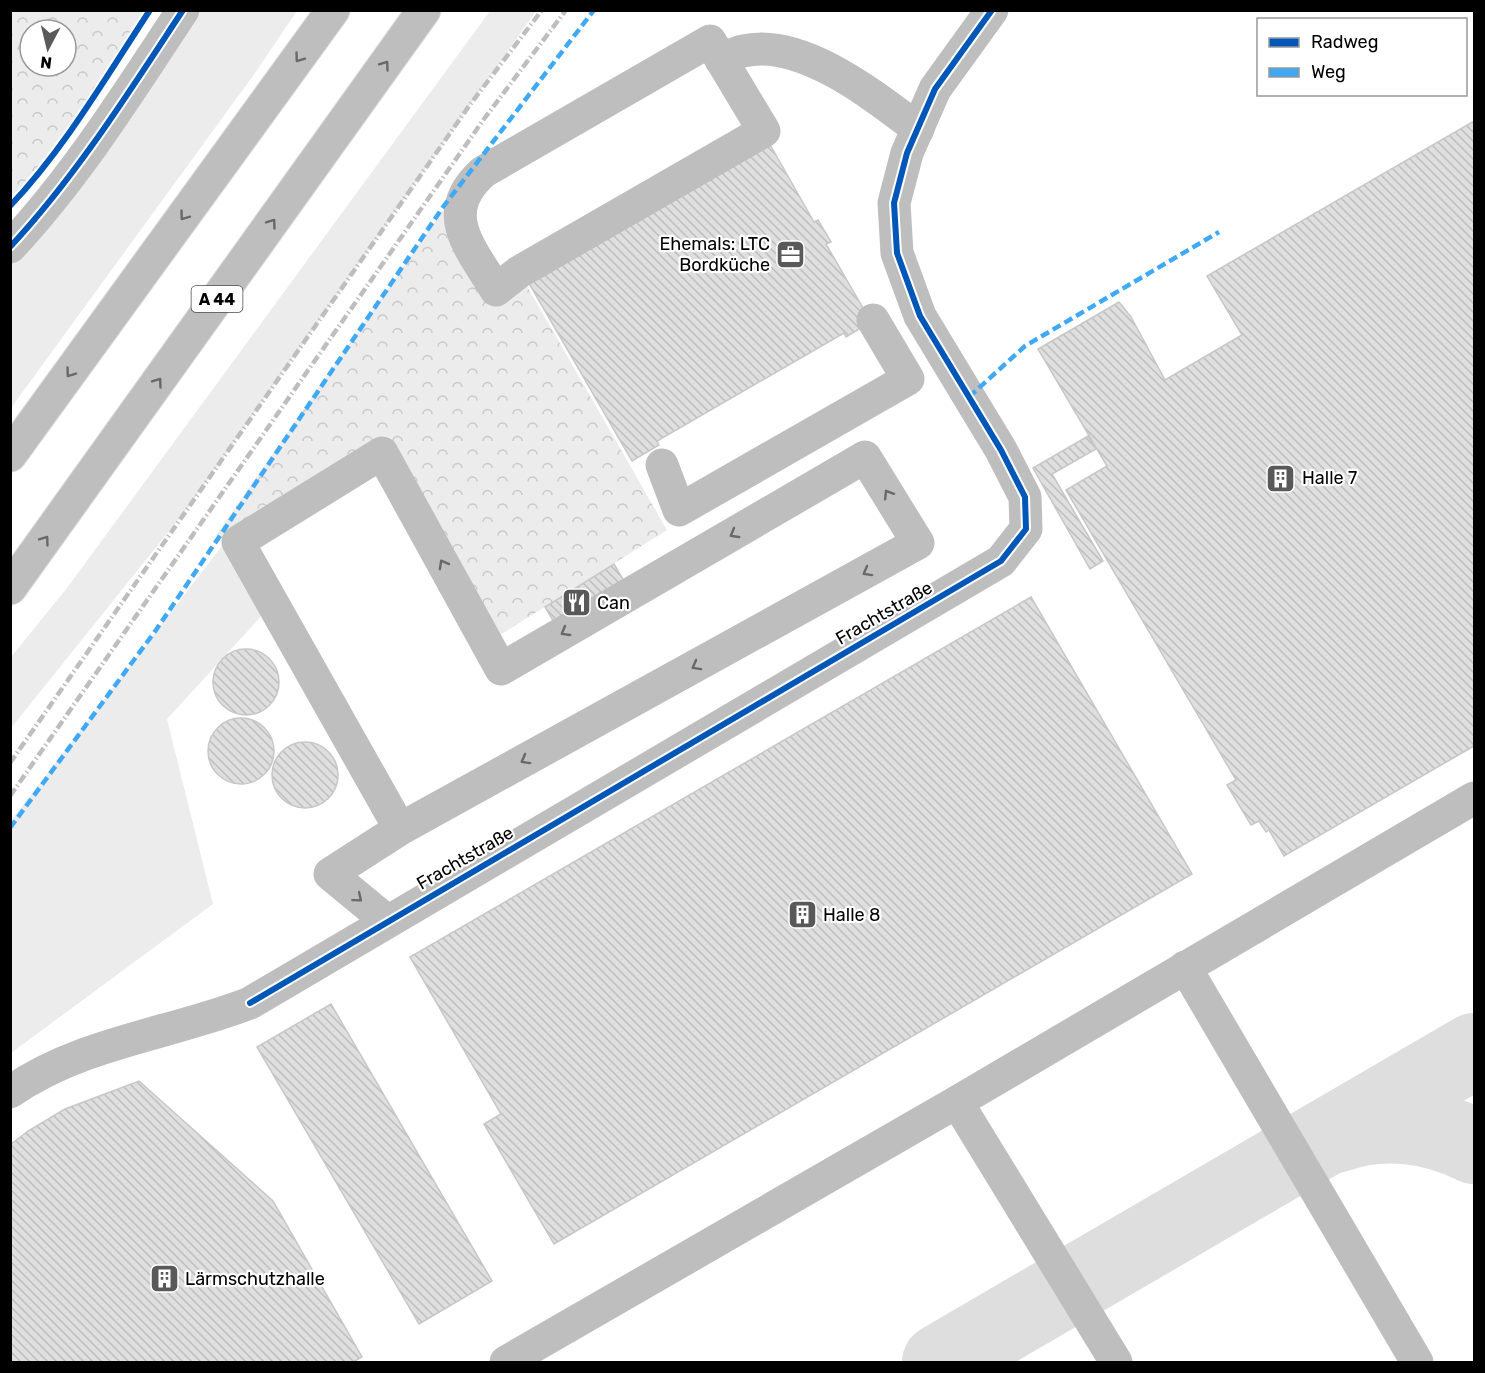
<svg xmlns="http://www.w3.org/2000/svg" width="1485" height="1373" viewBox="0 0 1485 1373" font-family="Rubik,sans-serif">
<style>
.grass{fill:#ececec}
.forest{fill:url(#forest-crowns);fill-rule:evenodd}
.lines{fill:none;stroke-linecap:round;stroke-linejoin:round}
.taxiway{stroke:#dedede;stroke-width:76}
.building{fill:url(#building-back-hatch);stroke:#c7c7c7;stroke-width:1.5}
.highway-casing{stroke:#dbdbdb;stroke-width:35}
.minor{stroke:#bebebe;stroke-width:33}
.highway{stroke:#bebebe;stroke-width:33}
.rail{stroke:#bebebe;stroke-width:4.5;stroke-dasharray:9 3 1.5 3;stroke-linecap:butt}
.quiet{stroke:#3fa9f5;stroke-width:4.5;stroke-dasharray:9 4.5;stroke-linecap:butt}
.cycleway-casing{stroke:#fff;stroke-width:10}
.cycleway{stroke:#0057b8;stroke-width:6}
.oneway{stroke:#686868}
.labels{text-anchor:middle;stroke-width:4.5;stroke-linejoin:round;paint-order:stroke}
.shield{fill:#fff;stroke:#4c4c4c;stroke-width:1.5}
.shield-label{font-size:16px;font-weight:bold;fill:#000}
.poi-label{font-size:18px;fill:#000;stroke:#fff;text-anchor:start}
.street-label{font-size:18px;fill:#000;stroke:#fff}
</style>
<defs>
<pattern id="forest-crowns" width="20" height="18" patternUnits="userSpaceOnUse" patternTransform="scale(1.5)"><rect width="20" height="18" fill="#ececec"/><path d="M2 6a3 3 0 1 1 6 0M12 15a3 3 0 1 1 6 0" fill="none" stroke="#c9c9c9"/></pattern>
<pattern id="building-back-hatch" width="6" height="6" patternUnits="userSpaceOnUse" patternTransform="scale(1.5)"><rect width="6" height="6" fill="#dfdfdf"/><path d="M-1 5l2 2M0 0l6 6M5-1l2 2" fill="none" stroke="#bebebe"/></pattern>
</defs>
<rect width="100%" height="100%" fill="#fff"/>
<!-- grass -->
<g class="grass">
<polygon points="198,11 297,11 255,73 11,408 11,265"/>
<polygon points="490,11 536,11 190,505 11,728 11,657 67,588"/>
<polygon points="225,542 266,611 167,719 213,904 11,1053 10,822"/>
</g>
<!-- forest -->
<g class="forest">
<path d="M 11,10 L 148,11 L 69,128 L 11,203 ZM 30,30 L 66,30 L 66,66 L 30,66 Z"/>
<polygon points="455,193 495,289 519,272 667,530 497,637 390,442 225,542 216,535"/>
</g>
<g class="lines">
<!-- taxiway -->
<g class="taxiway">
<path d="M 1336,1135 C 1381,1118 1432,1125 1474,1146"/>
<polyline points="940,1362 1474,1051"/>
</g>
</g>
<!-- building -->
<g class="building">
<polygon points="1474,121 1474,746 1284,856 1269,830 1266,832 1259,821 1251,825 1227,785 1236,780 1066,490 1107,466 1038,349 1119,302 1131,317 1165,380 1242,335 1207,276"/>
<polygon points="764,134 814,222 818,220 831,242 826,244 871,322 846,337 844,333 657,441 659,445 632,461 523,273"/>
<polygon points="1088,436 1096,449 1052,474 1103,561 1090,569 1033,468"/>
<polygon points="614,564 628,588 558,629 545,607"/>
<polygon points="1031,597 1192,874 554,1244 484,1124 501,1114 410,957"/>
<circle cx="246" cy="682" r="33"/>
<circle cx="241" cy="751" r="33"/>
<circle cx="305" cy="775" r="33"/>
<polygon points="331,1004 492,1281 419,1324 257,1047"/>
<polygon points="139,1081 273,1201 362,1357 353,1362 13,1362 10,1359 10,1145 28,1131 65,1109"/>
</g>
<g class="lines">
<defs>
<g id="highway">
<polyline points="10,455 333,10"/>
<polyline points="10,588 424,10"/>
</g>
</defs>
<!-- highway casing -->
<use href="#highway" class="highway-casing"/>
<!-- minor -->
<g class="minor">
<path d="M 710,41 L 764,131 L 519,272 L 496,290 C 471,248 437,214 483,172 Z"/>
<path d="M 721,60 C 728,57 736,52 743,51 C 801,37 874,96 918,129"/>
<path d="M 10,247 C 77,175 129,92 183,10"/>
<polyline points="662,465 679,510 908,379 873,320"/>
<polyline points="387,921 330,874 400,829 238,542 382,453 501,669 865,457 918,543 400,829"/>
<polyline points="1185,967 1417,1362"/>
<path d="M 10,1092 C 82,1042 171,1034 250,1003 L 1001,561 L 1026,529 L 1025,497 L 1001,450 L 920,316 L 897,253 L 894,203 L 907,153 L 935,89 L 992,10"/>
<polyline points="957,1102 1116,1362"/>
<polyline points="506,1362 957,1102 1474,798"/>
</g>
<!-- highway -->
<use href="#highway" class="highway"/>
<!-- rail -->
<g class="rail">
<polyline points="10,763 469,106 542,10"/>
<polyline points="10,796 484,119 566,10"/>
</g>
<!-- quiet -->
<g class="quiet">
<polyline points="969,397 1025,346 1219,232"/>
<polyline points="10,828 156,630 443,207 594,10"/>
</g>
<defs>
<g id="cycleway">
<path d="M 10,206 C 65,148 106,77 150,10"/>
<path d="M 10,247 C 77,175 129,92 183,10"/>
<polyline points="250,1003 1001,561 1026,529 1025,497 1001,450 920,316 897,253 894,203 907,153 935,89 992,10"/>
</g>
</defs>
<!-- cycleway casing -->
<use href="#cycleway" class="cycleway-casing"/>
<!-- cycleway -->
<use href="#cycleway" class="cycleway"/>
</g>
<!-- one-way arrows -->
<defs><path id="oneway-chevron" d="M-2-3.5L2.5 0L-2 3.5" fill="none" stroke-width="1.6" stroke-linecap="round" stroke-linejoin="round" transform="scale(1.5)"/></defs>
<g class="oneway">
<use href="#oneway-chevron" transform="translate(299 58) rotate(126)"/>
<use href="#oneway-chevron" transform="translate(385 65) rotate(-54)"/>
<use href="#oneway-chevron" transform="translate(184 216) rotate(126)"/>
<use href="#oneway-chevron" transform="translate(272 223) rotate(-54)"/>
<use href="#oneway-chevron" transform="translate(70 373) rotate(126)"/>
<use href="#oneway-chevron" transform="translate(158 382) rotate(-54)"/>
<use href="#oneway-chevron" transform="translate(888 494) rotate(-122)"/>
<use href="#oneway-chevron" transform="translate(734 534) rotate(150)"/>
<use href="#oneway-chevron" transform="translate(45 540) rotate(-54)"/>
<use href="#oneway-chevron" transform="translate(443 564) rotate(-119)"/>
<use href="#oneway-chevron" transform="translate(867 572) rotate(151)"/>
<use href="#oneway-chevron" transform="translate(565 632) rotate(150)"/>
<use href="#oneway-chevron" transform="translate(696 666) rotate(151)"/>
<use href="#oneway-chevron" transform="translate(525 760) rotate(151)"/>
<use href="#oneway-chevron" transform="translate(358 898) rotate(40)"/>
</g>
<!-- icons -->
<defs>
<symbol id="office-square" viewBox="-11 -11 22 22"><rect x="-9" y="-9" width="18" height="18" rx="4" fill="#595959" stroke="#fff"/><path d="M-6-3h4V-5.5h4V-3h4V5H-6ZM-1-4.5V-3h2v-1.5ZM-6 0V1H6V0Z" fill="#fff"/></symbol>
<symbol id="building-square" viewBox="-11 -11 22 22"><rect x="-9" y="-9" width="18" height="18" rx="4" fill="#595959" stroke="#fff"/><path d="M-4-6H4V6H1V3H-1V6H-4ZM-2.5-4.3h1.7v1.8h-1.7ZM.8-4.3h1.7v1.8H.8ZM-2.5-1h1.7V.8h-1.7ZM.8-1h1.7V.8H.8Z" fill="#fff"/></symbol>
<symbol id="restaurant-square" viewBox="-11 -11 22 22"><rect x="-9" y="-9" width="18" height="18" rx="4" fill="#595959" stroke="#fff"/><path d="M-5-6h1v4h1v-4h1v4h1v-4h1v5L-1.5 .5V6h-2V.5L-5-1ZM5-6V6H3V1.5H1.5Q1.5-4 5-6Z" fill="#fff"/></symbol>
</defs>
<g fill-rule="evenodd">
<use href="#office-square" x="774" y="238" width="33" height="33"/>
<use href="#building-square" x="1264" y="462" width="33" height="33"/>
<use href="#restaurant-square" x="560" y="586" width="33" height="33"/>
<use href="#building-square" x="786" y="898" width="33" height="33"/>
<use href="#building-square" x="148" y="1262" width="33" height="33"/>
</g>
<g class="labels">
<!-- shield labels -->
<rect class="shield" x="191.5" y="286" width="51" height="26" rx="4.5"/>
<g class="shield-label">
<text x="217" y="305">A 44</text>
</g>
<!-- poi labels -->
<g class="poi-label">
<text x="770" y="250" text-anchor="end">Ehemals: LTC<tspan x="770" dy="21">Bordküche</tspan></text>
<text x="1302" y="484">Halle 7</text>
<text x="597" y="609">Can</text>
<text x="823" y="921">Halle 8</text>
<text x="185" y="1285">Lärmschutzhalle</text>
</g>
<!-- street labels -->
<g class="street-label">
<text transform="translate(884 613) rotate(-30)" y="6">Frachtstraße</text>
<text transform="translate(465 858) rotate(-30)" y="6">Frachtstraße</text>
</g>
</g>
<!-- border -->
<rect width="1485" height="1373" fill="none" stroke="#000000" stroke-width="24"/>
<!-- legend -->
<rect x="1257" y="18" width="210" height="78" fill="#ffffff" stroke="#999999" stroke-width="1.5"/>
<rect x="1269" y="38" width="30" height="9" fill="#0057b8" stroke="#999999" stroke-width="1.5"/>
<text x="1311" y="48" font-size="18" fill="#000000">Radweg</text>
<rect x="1269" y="68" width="30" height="9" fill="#3fa9f5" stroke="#999999" stroke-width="1.5"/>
<text x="1311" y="78" font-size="18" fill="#000000">Weg</text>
<!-- north arrow -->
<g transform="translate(48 48) rotate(187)"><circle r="28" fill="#ffffff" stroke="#999999" stroke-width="1.5"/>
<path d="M0-4.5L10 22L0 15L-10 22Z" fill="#595959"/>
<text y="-9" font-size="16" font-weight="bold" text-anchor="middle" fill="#000000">N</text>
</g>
</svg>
